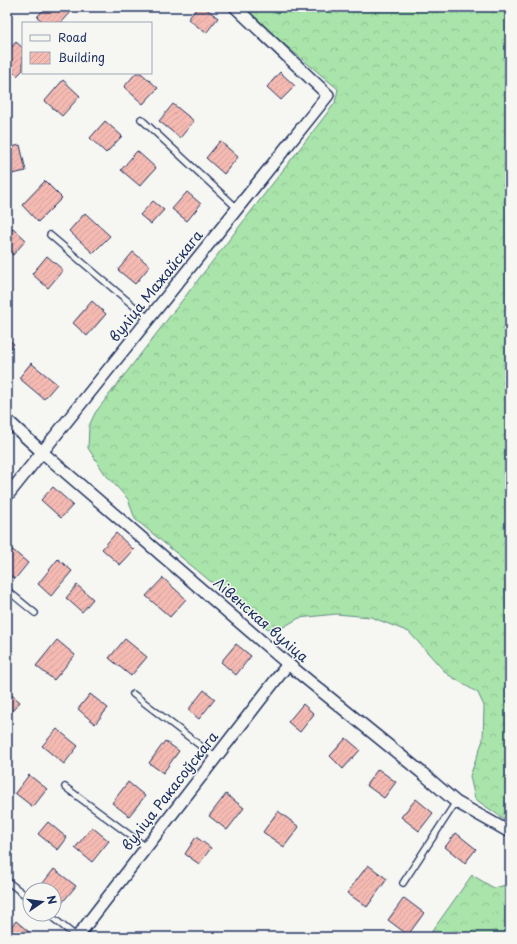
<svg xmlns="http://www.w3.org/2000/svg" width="517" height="944" viewBox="0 0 517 944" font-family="'Playpen Sans',sans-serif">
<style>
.forest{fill:url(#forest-crowns);stroke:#628a84}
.building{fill:url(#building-hatch);stroke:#1b2f5e}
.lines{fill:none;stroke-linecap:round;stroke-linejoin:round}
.service-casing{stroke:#1b2f5e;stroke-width:8}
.minor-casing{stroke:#1b2f5e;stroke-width:14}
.service{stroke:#f6f6f2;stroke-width:5.5}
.minor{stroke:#f6f6f2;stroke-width:11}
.labels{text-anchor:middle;stroke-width:3;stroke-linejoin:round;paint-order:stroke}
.street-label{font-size:14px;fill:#1b2f5e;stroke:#f6f6f2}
</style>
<defs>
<pattern id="forest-crowns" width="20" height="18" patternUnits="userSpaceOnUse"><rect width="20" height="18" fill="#a9e4aa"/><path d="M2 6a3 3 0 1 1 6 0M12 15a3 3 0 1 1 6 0" fill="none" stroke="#91c495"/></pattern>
<pattern id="building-hatch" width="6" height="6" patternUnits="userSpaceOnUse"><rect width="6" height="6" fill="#f5bab2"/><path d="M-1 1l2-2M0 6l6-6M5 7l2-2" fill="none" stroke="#d1a09c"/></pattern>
</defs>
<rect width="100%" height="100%" fill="#f6f6f2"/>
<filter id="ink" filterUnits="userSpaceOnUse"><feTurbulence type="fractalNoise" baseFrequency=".025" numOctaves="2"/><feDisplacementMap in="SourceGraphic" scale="8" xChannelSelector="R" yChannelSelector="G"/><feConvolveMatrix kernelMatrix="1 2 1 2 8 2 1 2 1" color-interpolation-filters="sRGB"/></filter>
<g filter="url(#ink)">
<!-- forest -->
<g class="forest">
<polygon points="244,7 510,7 510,823 475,799 470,776 483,740 484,706 478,693 447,674 409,632 371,617 336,614 299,618 280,629 268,629 135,519 128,499 105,474 88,448 89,426 95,413 335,103 338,89 272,34"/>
<polygon points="472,875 494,888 510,884 510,937 428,937"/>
</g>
<!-- building -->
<g class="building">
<polygon points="46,7 65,7 71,12 61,23 45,23 37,17"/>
<polygon points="198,7 204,7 218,18 206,33 188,19"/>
<polygon points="16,42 23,48 23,70 17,76 7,66 7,52"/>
<polygon points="280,72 295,86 281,100 267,87"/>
<polygon points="136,73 141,73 158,88 143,104 124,87"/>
<polygon points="63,80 80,96 62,116 45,101"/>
<polygon points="173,104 194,121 180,138 159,121"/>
<polygon points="105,121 122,136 106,153 90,138"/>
<polygon points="220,141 238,157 224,174 206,158"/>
<polygon points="20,145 26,171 7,175 7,148"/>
<polygon points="137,151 156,168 140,186 121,170"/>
<polygon points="45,181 62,198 38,222 22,205"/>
<polygon points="187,192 201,204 187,221 172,209"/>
<polygon points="153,201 164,210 151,224 140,215"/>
<polygon points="85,213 110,236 93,253 69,231"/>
<polygon points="13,228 26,240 13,255 7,250 7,234"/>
<polygon points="133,252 150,266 135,284 118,270"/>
<polygon points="47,256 63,270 48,288 32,274"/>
<polygon points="92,301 106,314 87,336 73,323"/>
<polygon points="7,339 14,344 7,352"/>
<polygon points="31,363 57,384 44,399 19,378"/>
<polygon points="53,487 73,505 61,518 41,500"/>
<polygon points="116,533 134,550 120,565 102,549"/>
<polygon points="7,546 8,546 28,563 15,579 7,573"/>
<polygon points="58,559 72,571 51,596 38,584"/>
<polygon points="163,578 186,599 170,617 146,596"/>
<polygon points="77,585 93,599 82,612 66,598"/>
<polygon points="125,639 147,657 131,676 109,658"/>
<polygon points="57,640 75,655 54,680 36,666"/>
<polygon points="236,644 251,656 236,675 221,662"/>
<polygon points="204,690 215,699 199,719 188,710"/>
<polygon points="7,691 20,702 8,716 7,715"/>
<polygon points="90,694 108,708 95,724 78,709"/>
<polygon points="303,704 314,714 300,732 288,722"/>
<polygon points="57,729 78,746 64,764 42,746"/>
<polygon points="346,738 360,750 343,769 330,756"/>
<polygon points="165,741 179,751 163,773 149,763"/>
<polygon points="378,769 396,782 384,798 366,785"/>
<polygon points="29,775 47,789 33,807 15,793"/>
<polygon points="128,782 145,796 129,816 112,803"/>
<polygon points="226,794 244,808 227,830 209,816"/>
<polygon points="416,799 433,813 419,831 401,817"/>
<polygon points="278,811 299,827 284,847 263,832"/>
<polygon points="48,822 67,838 58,850 38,834"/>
<polygon points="92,827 109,841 92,862 75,848"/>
<polygon points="456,833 476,849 465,863 445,847"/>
<polygon points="196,837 211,848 199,864 185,854"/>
<polygon points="368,865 387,879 367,907 347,893"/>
<polygon points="54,869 76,886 61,904 54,898 54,890 44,890 40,887"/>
<polygon points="404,898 424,913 408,935 388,920"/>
<polygon points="16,921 35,937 7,937 7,932"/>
<polygon points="121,932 127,937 117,937"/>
</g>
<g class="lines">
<defs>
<g id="service">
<polyline points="141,119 237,208"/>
<polyline points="50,235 149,319"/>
<polyline points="7,590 35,613"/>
<polyline points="133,694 215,757"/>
<polyline points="65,787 146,847"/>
<polyline points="7,881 30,899"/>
<polyline points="403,883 456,802"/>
<polyline points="48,914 77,937"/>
</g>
<g id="minor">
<polyline points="7,420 42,452 288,664 421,772 456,802 506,830"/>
<polyline points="7,496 328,95 235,7"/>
<polyline points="77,937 288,664"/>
</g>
</defs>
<!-- service casing -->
<use href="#service" class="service-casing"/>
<!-- minor casing -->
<use href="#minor" class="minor-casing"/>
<!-- service -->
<use href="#service" class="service"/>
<!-- minor -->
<use href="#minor" class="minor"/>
</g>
</g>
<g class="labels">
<!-- street labels -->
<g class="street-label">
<text transform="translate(156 286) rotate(-51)" y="5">вуліца Мажайскага</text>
<text transform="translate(261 620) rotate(41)" y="5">Лівенская вуліца</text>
<text transform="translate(170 791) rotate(-52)" y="5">вуліца Ракасоўскага</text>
</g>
</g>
<!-- margin -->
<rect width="517" height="944" fill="none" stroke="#f6f6f2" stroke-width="24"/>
<rect x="12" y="12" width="493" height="920" fill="none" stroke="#1b2f5e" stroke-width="1.5" filter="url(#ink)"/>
<!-- legend -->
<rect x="22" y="22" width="130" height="52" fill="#f6f6f2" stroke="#9ea6b7"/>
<rect x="30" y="35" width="20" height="6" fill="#f6f6f2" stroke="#9ea6b7"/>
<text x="58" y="42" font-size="12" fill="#1b2f5e">Road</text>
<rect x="30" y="52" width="20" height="12" fill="url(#building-hatch)" stroke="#9ea6b7"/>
<text x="58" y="62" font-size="12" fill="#1b2f5e">Building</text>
<!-- north arrow -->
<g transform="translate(42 902) rotate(77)"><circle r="19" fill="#f6f6f2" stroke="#9ea6b7"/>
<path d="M0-3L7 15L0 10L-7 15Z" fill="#1b2f5e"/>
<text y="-6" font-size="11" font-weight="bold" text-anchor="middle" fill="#1b2f5e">N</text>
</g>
</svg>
